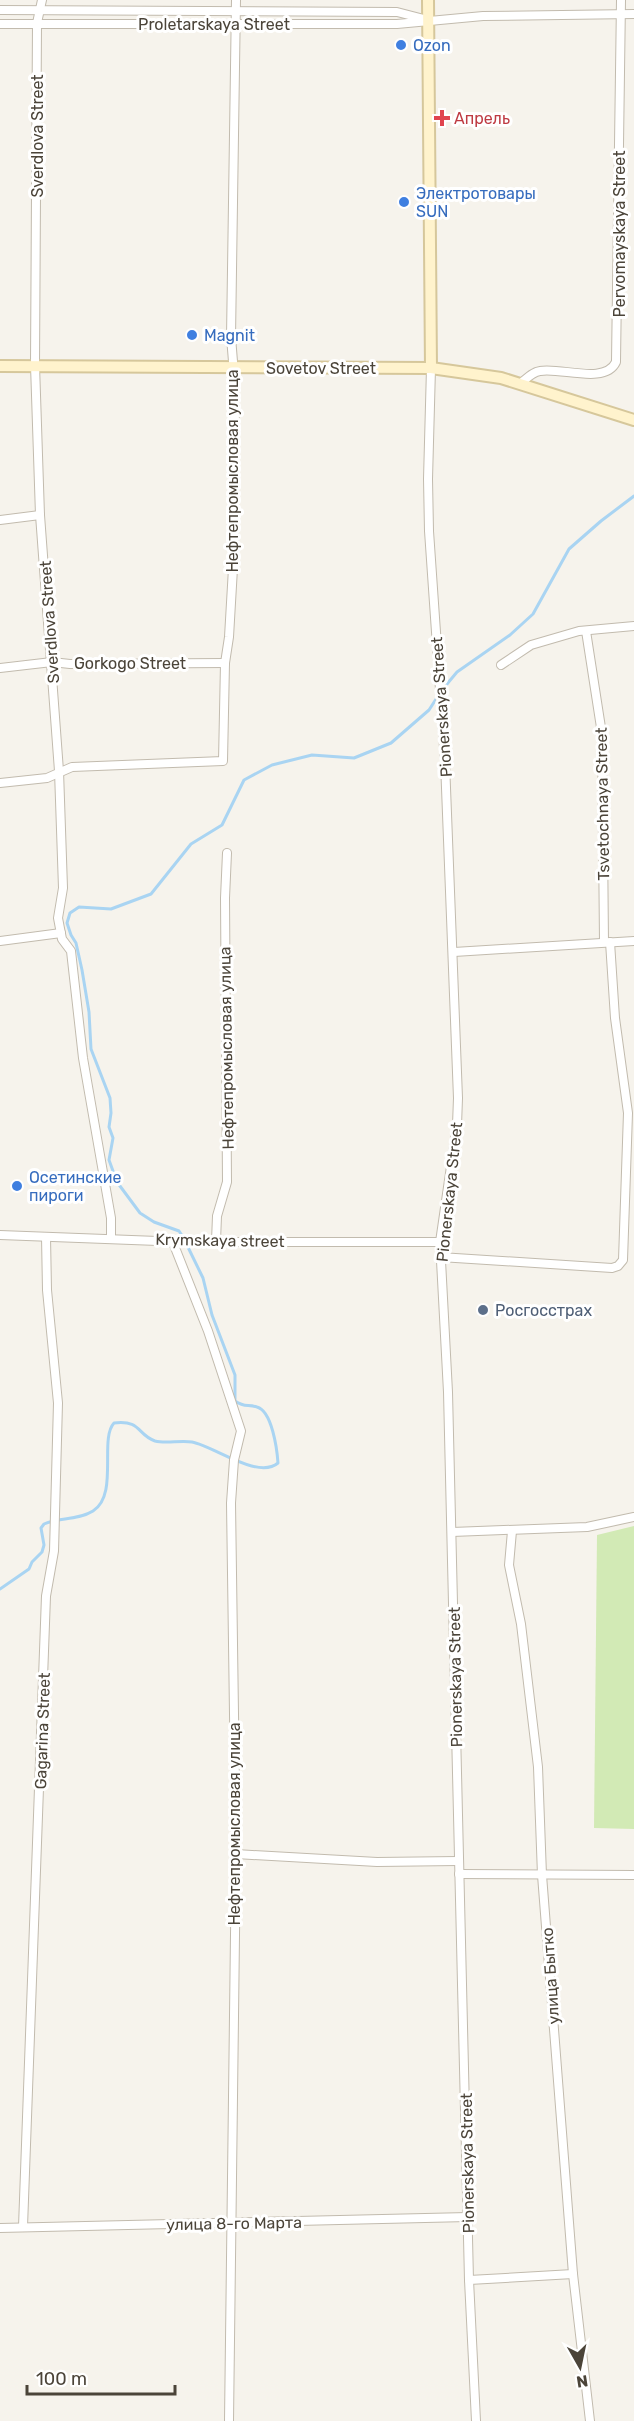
<svg xmlns="http://www.w3.org/2000/svg" width="634" height="2421" viewBox="0 0 634 2421" font-family="Rubik,sans-serif">
<style>
.green{fill:#d2eab5}
.lines{fill:none;stroke-linecap:round;stroke-linejoin:round}
.stream{stroke:#a9d4f2;stroke-width:3}
.minor-casing{stroke:#c2bbae;stroke-width:10}
.secondary-casing{stroke:#d6c79b;stroke-width:14}
.minor{stroke:#fff;stroke-width:8}
.secondary{stroke:#fff3cd;stroke-width:10}
.shop-dot{fill:#3f7fe0;stroke:#fff;stroke-width:2}
.health-dot{fill:#e0444e;stroke:#fff;stroke-width:2}
.service-dot{fill:#5c6f8a;stroke:#fff;stroke-width:2}
.labels{text-anchor:middle;stroke-width:6;stroke-linejoin:round;paint-order:stroke}
.street-label{font-size:16px;fill:#4b4439;stroke:#fff}
.shop-label{font-size:16px;fill:#366cbe;stroke:#fff;text-anchor:start}
.health-label{font-size:16px;fill:#be3a42;stroke:#fff;text-anchor:start}
.service-label{font-size:16px;fill:#4e5e75;stroke:#fff;text-anchor:start}
</style>
<rect width="100%" height="100%" fill="#f6f3ec"/>
<!-- green -->
<polygon class="green" points="634,1526 634,1829 594,1828 597,1535"/>
<g class="lines">
<!-- stream -->
<g class="stream">
<polyline points="442,690 457,672 510,635 533,614 569,549 601,521 634,496"/>
<path d="M 0,1589 L 29,1569 L 32,1562 L 42,1552 L 44,1545 L 41,1528 L 44,1524 C 58,1517 77,1521 93,1511 C 119,1495 99,1439 114,1423 C 142,1420 136,1434 155,1441 C 166,1444 180,1440 192,1442 C 214,1446 258,1480 278,1463 C 277,1449 272,1411 257,1407 C 247,1404 245,1408 235,1401 L 235,1375 L 212,1315 L 203,1278 L 183,1237 L 179,1231 L 154,1222 L 140,1213 L 117,1182 L 109,1160 L 113,1138 L 109,1127 L 111,1113 L 110,1098 L 91,1049 L 89,1012 L 82,970 L 76,943 L 71,935 L 67,923 L 70,913 L 79,907 L 111,909 L 151,894 L 191,844 L 222,825 L 244,780 L 272,765 L 312,755 L 354,758 L 391,743 L 429,710 L 438,696"/>
</g>
<defs>
<g id="minor">
<polyline points="42,0 37,23 35,365 40,515 59,771 63,888 58,918 62,939 71,951 83,1058 111,1218 111,1238"/>
<polyline points="0,10 397,12 424,19"/>
<polyline points="0,24 397,24 483,16 634,14"/>
<polyline points="431,368 428,479 429,531 445,762 458,1098 457,1125 440,1242 448,1392 469,2280 476,2421"/>
<path d="M 520,384 C 526,379 532,372 540,371 C 561,367 605,385 616,362 L 621,0"/>
<polyline points="0,520 40,515"/>
<polyline points="586,631 602,734 604,942"/>
<polyline points="501,665 531,645 579,631 634,626"/>
<polyline points="0,668 52,662 70,664 225,663"/>
<polyline points="0,783 47,778 72,767 223,761 225,663 229,637 234,551 235,386 231,337 236,0"/>
<polyline points="0,941 61,933"/>
<polyline points="454,952 634,941"/>
<polyline points="0,1235 184,1242 440,1242"/>
<polyline points="172,1240 208,1331 241,1431 234,1460 231,1503 236,1854 229,2421"/>
<polyline points="216,1241 217,1216 227,1182 225,898 227,853"/>
<polyline points="440,1257 612,1268 618,1266 623,1260 628,1113 615,1018 610,942"/>
<polyline points="512,1531 509,1565 521,1624 538,1767 542,1875 573,2274 590,2421"/>
<polyline points="452,1532 587,1527 634,1517"/>
<polyline points="236,1854 377,1862 458,1861"/>
<polyline points="459,1874 634,1875"/>
<polyline points="23,2227 46,1596 54,1551 58,1403 47,1290 46,1237"/>
<polyline points="0,2228 468,2217"/>
<polyline points="469,2280 573,2274"/>
</g>
<g id="secondary">
<polyline points="428,0 431,368"/>
<polyline points="0,366 431,368 501,378 634,420"/>
</g>
</defs>
<!-- minor casing -->
<use href="#minor" class="minor-casing"/>
<!-- secondary casing -->
<use href="#secondary" class="secondary-casing"/>
<!-- minor -->
<use href="#minor" class="minor"/>
<!-- secondary -->
<use href="#secondary" class="secondary"/>
</g>
<!-- markers -->
<g class="shop-dot">
<circle cx="401" cy="45" r="6"/>
<circle cx="404" cy="202" r="6"/>
<circle cx="192" cy="335" r="6"/>
<circle cx="17" cy="1186" r="6"/>
</g>
<path class="health-dot" d="M439 109h6v6h6v6h-6v6h-6v-6h-6v-6h6z"/>
<circle class="service-dot" cx="483" cy="1310" r="6"/>
<g class="labels">
<!-- street labels -->
<g class="street-label">
<text x="214" y="30">Proletarskaya Street</text>
<text transform="translate(37 136) rotate(-90)" y="6">Sverdlova Street</text>
<text transform="translate(619 234) rotate(-90)" y="6">Pervomayskaya Street</text>
<text x="321" y="374">Sovetov Street</text>
<text transform="translate(232 471) rotate(-90)" y="6">Нефтепромысловая улица</text>
<text transform="translate(49 622) rotate(-94)" y="6">Sverdlova Street</text>
<text x="130" y="669">Gorkogo Street</text>
<text transform="translate(441 707) rotate(-94)" y="6">Pionerskaya Street</text>
<text transform="translate(602 804) rotate(-91)" y="6">Tsvetochnaya Street</text>
<text transform="translate(226 1048) rotate(-91)" y="6">Нефтепромысловая улица</text>
<text transform="translate(449 1192) rotate(-84)" y="6">Pionerskaya Street</text>
<text transform="translate(220 1240) rotate(1)" y="6">Krymskaya street</text>
<text transform="translate(455 1677) rotate(-91)" y="6">Pionerskaya Street</text>
<text transform="translate(42 1731) rotate(-88)" y="6">Gagarina Street</text>
<text transform="translate(234 1824) rotate(-90)" y="6">Нефтепромысловая улица</text>
<text transform="translate(550 1976) rotate(-94)" y="6">улица Бытко</text>
<text transform="translate(467 2163) rotate(-91)" y="6">Pionerskaya Street</text>
<text transform="translate(234 2223) rotate(-1)" y="6">улица 8-го Марта</text>
</g>
<!-- shop labels -->
<g class="shop-label">
<text x="413" y="51">Ozon</text>
<text x="416" y="199">Электротовары<tspan x="416" dy="18">SUN</tspan></text>
<text x="204" y="341">Magnit</text>
<text x="29" y="1183">Осетинские<tspan x="29" dy="18">пироги</tspan></text>
</g>
<!-- health labels -->
<g class="health-label">
<text x="454" y="124">Апрель</text>
</g>
<!-- service labels -->
<g class="service-label">
<text x="495" y="1316">Росгосстрах</text>
</g>
</g>
<!-- north arrow -->
<g transform="translate(580 2367) rotate(171)" stroke="#ffffff" stroke-width="4.5" paint-order="stroke">
<path d="M0-4.5L10 22L0 15L-10 22Z" fill="#4b4439"/>
<text y="-9" font-size="16" font-weight="bold" text-anchor="middle" fill="#4b4439">N</text>
</g>
<!-- scale -->
<path d="M27 2385v9h148v-9" fill="none" stroke="#4b4439" stroke-width="3"/>
<text x="36" y="2385" font-size="18" fill="#4b4439" stroke="#ffffff" stroke-width="4.5" paint-order="stroke">100 m</text>
</svg>
